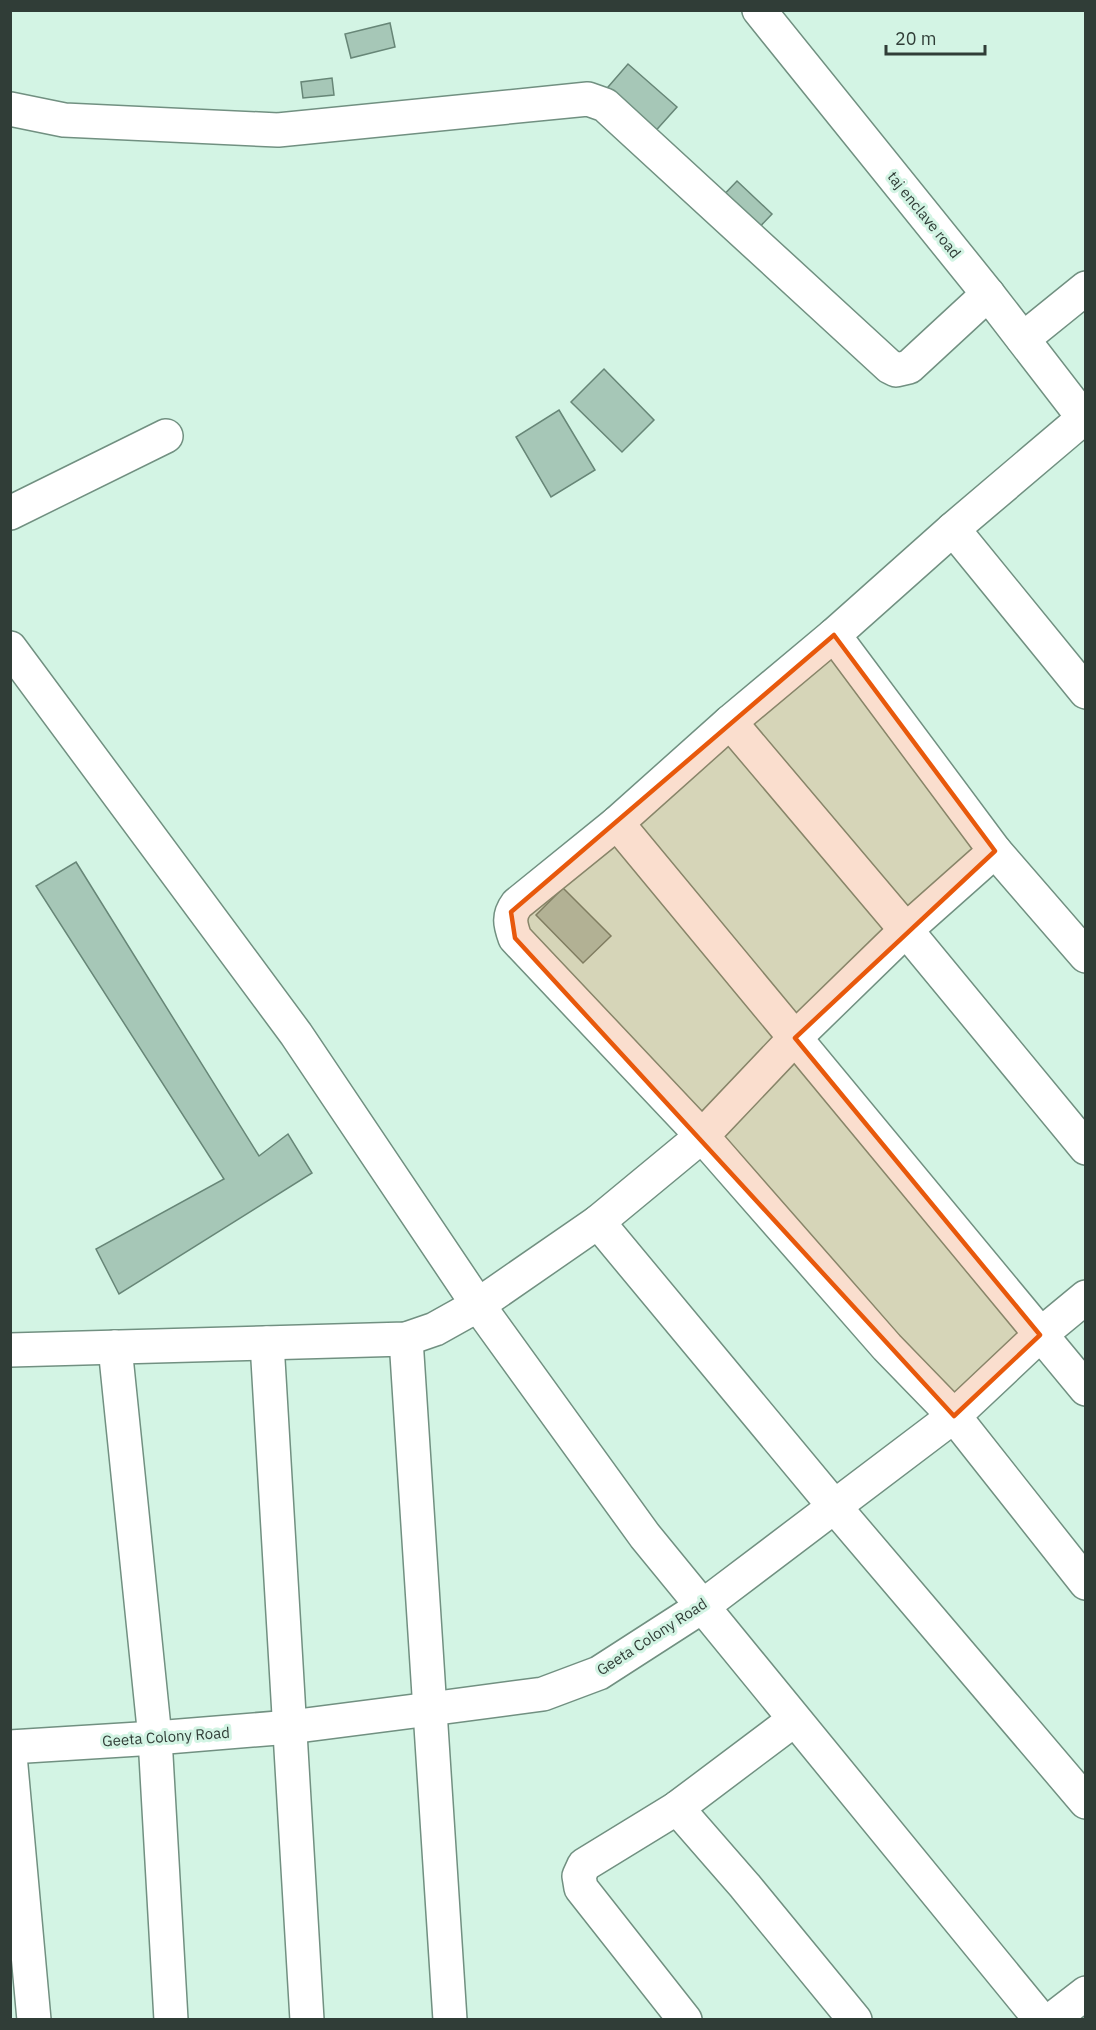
<svg xmlns="http://www.w3.org/2000/svg" width="1096" height="2030" viewBox="0 0 1096 2030" font-family="'IBM Plex Sans',sans-serif">
<style>
.building{fill:#a6c7b7;stroke:#678677;stroke-width:1.5}
.lines{fill:none;stroke-linecap:round;stroke-linejoin:round}
.minor-casing{stroke:#719081;stroke-width:36}
.minor{stroke:#fff;stroke-width:33}
.marked{fill:#e8590c;fill-opacity:0.2;stroke:#e8590c;stroke-width:4.5;stroke-linejoin:round}
.labels{text-anchor:middle;stroke-width:6;stroke-linejoin:round;paint-order:stroke}
.street-label{font-size:15px;fill:#303d37;stroke:#d3f4e4}
</style>
<rect width="100%" height="100%" fill="#d3f4e4"/>
<!-- building -->
<g class="building">
<polygon points="390,23 395,47 351,58 345,34"/>
<polygon points="628,64 677,107 651,136 602,94"/>
<polygon points="332,78 334,95 303,98 301,82"/>
<polygon points="737,181 772,214 751,236 716,203"/>
<polygon points="604,369 654,420 622,452 571,402"/>
<polygon points="559,410 595,470 551,497 516,437"/>
<polygon points="76,862 259,1156 288,1134 312,1173 119,1294 96,1249 224,1179 36,886"/>
<polygon points="563,888 611,936 583,963 536,915"/>
</g>
<g class="lines">
<defs>
<g id="minor">
<polyline points="759,10 988,294 1086,421"/>
<polyline points="10,109 64,120 278,130 588,99 605,105 890,367 896,370 909,367 988,294"/>
<polyline points="1023,339 1086,288"/>
<path d="M 1086,416 L 953,529 L 834,635 L 730,722 L 617,823 L 517,904 C 508,916 510,924 515,938 L 702,1136 L 887,1347 L 954,1416 L 1086,1583"/>
<polyline points="10,513 166,436"/>
<polyline points="953,529 1086,692"/>
<polyline points="834,635 995,851 1086,956"/>
<polyline points="10,648 296,1034 478,1305 645,1536 1041,2020"/>
<polyline points="730,722 906,930 1086,1148"/>
<polyline points="617,823 1086,1389"/>
<polyline points="598,1222 834,1506 1086,1802"/>
<polyline points="406,1339 450,2020"/>
<polyline points="267,1343 307,2020"/>
<polyline points="115,1347 155,1738 171,2020"/>
<polyline points="10,1350 406,1339 435,1329 478,1305 598,1222 702,1136 795,1038 906,930 995,851"/>
<polyline points="10,1747 155,1738 290,1727 430,1709 543,1694 599,1673 703,1606 954,1416 1040,1335 1086,1297"/>
<polyline points="10,1755 34,2020"/>
<polyline points="677,1808 745,1886 855,2020"/>
<polyline points="685,2020 581,1888 579,1876 584,1865 677,1808 794,1720"/>
<polyline points="1051,2020 1086,1993"/>
</g>
</defs>
<!-- minor casing -->
<use href="#minor" class="minor-casing"/>
<!-- minor -->
<use href="#minor" class="minor"/>
</g>
<!-- marked area -->
<path class="marked" d="M 834,635 L 995,851 L 795,1038 L 1040,1335 L 954,1416 L 515,938 L 511,912 Z"/>
<g class="labels">
<!-- street labels -->
<g class="street-label">
<text transform="translate(924 215) rotate(51)" y="5">taj enclave road</text>
<text transform="translate(652 1637) rotate(-33)" y="5">Geeta Colony Road</text>
<text transform="translate(166 1737) rotate(-4)" y="5">Geeta Colony Road</text>
</g>
</g>
<!-- border -->
<rect width="1096" height="2030" fill="none" stroke="#303d37" stroke-width="24"/>
<!-- scale -->
<path d="M886 45v9h99v-9" fill="none" stroke="#303d37" stroke-width="3"/>
<text x="895" y="45" font-size="18" fill="#303d37" stroke="#d3f4e4" stroke-width="4.5" paint-order="stroke">20 m</text>
</svg>
